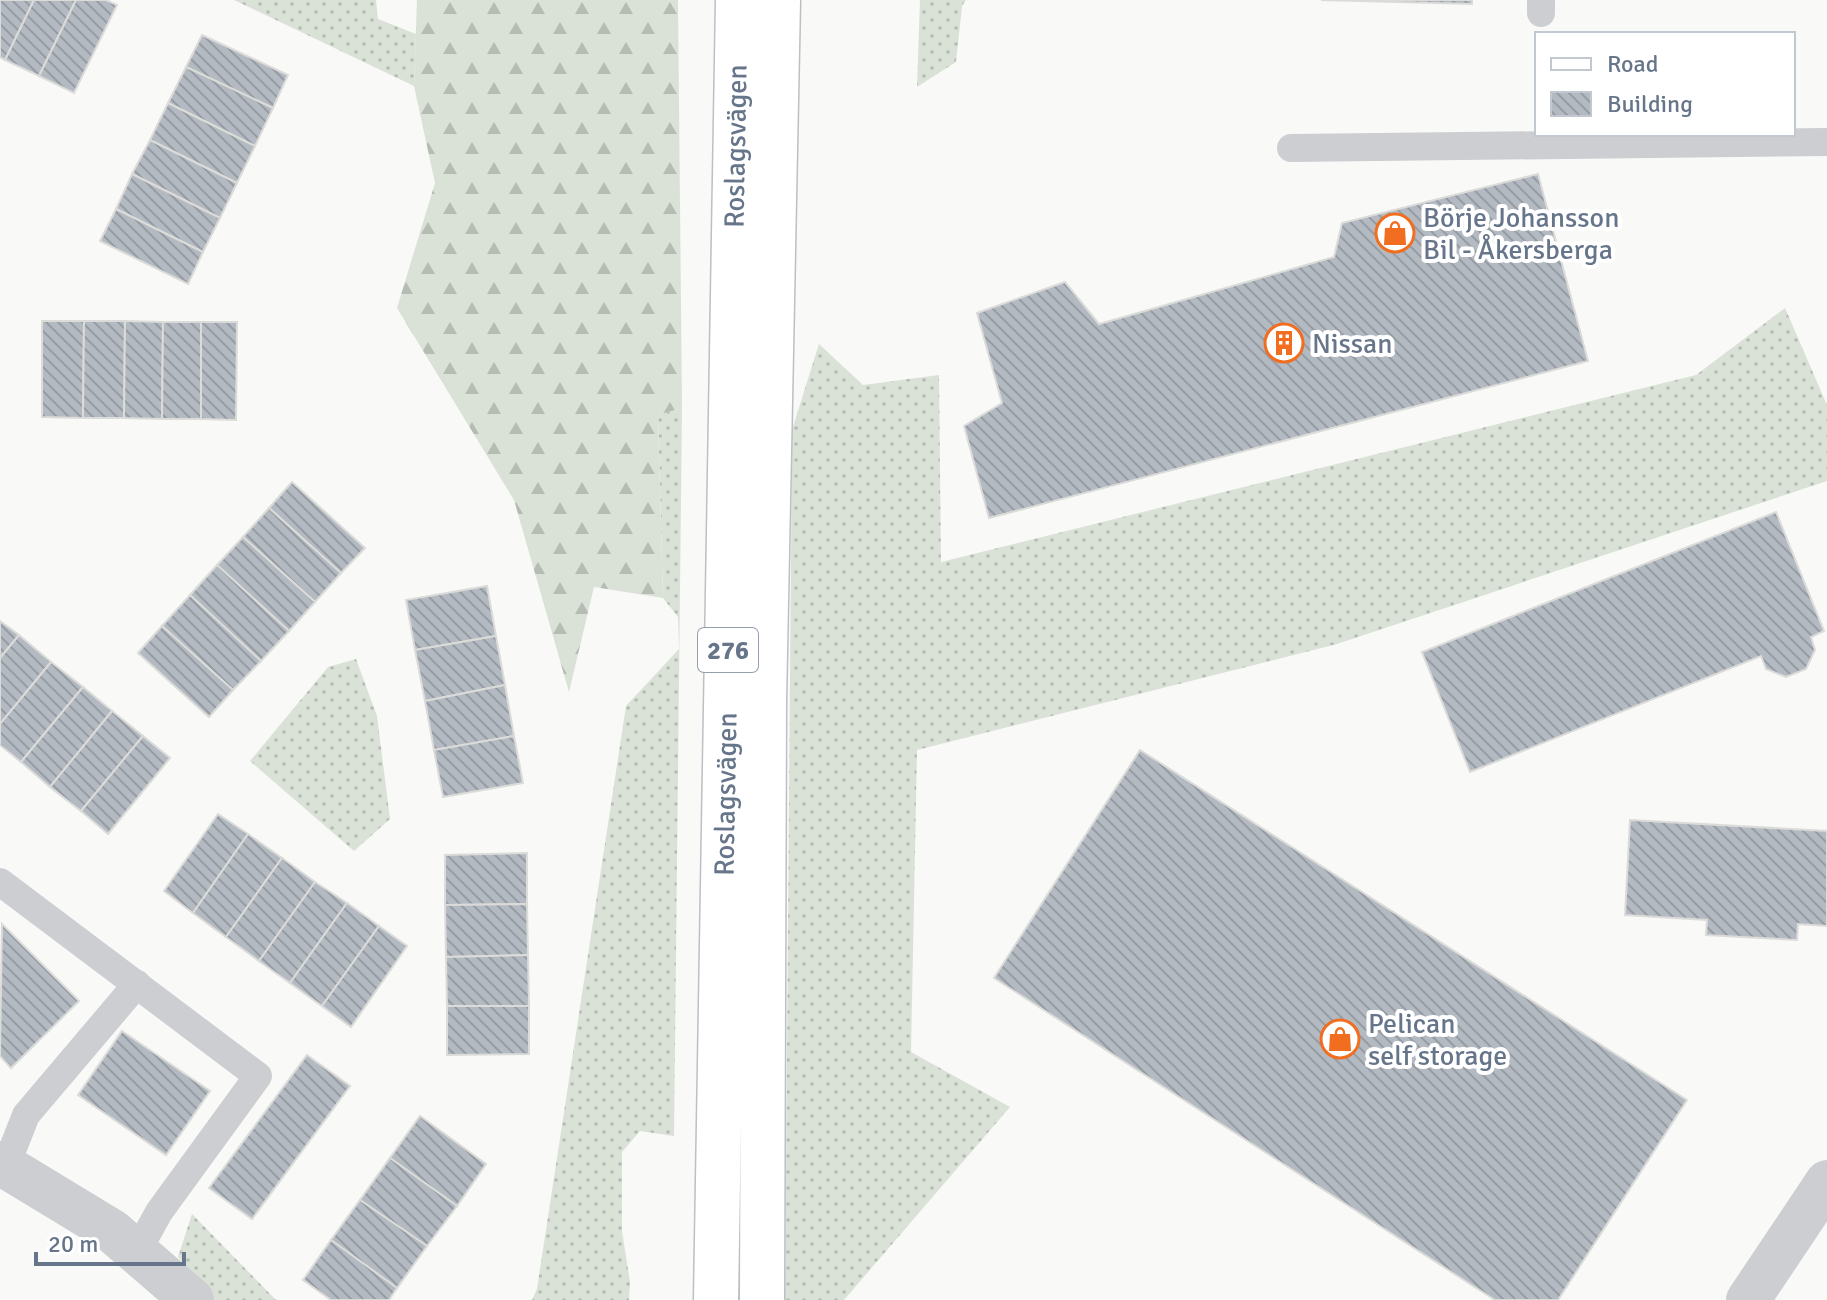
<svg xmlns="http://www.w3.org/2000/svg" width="1827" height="1300" viewBox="0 0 1827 1300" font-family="Signika,sans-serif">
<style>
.grass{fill:url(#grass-dots)}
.forest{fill:url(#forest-firs)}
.building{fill:url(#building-back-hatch);stroke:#dbdbd9;stroke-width:2}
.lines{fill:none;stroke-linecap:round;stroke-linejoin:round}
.primary-casing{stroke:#bcbfc4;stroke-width:47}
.service{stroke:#ccced2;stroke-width:28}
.minor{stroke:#ccced2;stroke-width:44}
.primary{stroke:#fff;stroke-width:44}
.labels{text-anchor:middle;stroke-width:8;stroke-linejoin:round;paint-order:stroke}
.shield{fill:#fff;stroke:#949ead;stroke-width:2}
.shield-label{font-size:26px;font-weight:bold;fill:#66758a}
.street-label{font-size:28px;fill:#66758a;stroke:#fff}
.poi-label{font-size:28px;fill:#66758a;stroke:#fff;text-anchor:start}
</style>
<defs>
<pattern id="grass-dots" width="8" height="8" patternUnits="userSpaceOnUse" patternTransform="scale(2)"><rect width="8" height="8" fill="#dae2d7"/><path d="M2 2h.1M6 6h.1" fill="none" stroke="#b5bcb4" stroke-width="1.8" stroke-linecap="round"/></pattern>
<pattern id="forest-firs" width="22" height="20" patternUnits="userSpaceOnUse" patternTransform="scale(2)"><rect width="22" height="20" fill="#dae2d7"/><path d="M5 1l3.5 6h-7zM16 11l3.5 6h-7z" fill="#b5bcb4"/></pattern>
<pattern id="building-back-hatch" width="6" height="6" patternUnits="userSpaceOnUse" patternTransform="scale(2)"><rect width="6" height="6" fill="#b4bac1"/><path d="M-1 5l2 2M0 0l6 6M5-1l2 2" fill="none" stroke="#969ca3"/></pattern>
</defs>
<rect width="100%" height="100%" fill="#f9f9f7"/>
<!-- grass -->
<g class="grass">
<polygon points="234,0 376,0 378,19 416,34 414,86"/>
<polygon points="920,0 966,0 962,6 956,62 917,87"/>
<polygon points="1785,308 1827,405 1827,481 1337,644 917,750 911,1052 1010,1107 844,1300 785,1300 792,430 819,344 863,385 939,375 941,562 1696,375"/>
<polygon points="682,408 674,1136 640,1131 622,1152 622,1231 630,1282 629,1300 532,1300 537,1289 626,706 679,649 678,617 663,598 658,415"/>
<polygon points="356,659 377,716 390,819 354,851 250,761 328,667"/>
<polygon points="192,1214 276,1300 215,1300 178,1257"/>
</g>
<!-- forest -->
<polygon class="forest" points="417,0 678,0 682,408 658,415 663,598 594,587 569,692 514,500 397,308 435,183 414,86"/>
<!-- building -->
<g class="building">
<polygon points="0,0 34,0 5,60 0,57"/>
<polygon points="34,0 76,0 39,76 5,60"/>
<polygon points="76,0 106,0 117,5 74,93 39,76"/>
<polygon points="1321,0 1472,0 1472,4"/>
<polygon points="202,35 288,75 273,108 186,67"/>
<polygon points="186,67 273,108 255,146 168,103"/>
<polygon points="168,103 255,146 237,183 150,140"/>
<polygon points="150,140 237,183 220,218 132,174"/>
<polygon points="132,174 220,218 203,252 116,209"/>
<polygon points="1538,174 1588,361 989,518 964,426 1002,403 977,313 1065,282 1099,324 1334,257 1342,223"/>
<polygon points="116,209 203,252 188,284 100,241"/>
<polygon points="42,321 84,321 83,418 42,417"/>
<polygon points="84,321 125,321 124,418 83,418"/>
<polygon points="125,321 163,322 162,419 124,418"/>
<polygon points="163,322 201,322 201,419 162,419"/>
<polygon points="201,322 237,322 236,420 201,419"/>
<polygon points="292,482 365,548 341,573 269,508"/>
<polygon points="269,508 341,573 315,602 243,537"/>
<polygon points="1776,512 1824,631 1811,637 1815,650 1806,669 1786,677 1766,669 1761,656 1470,772 1422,652"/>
<polygon points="243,537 315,602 289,631 217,565"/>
<polygon points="217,565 289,631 261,661 190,595"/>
<polygon points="487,586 496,636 415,650 406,600"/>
<polygon points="190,595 261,661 233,690 162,626"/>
<polygon points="0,621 19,635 0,658"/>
<polygon points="162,626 233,690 209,717 138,653"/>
<polygon points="19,635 51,662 0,724 0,658"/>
<polygon points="496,636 505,685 425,701 415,650"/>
<polygon points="51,662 83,687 21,762 0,745 0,724"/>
<polygon points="505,685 514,736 434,750 425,701"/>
<polygon points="83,687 112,711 50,787 21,762"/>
<polygon points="112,711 143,736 81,811 50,787"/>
<polygon points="143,736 170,758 108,834 81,811"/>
<polygon points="514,736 523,783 443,797 434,750"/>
<polygon points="1140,750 1687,1100 1558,1300 1495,1300 994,978"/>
<polygon points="218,814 248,834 193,913 164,891"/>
<polygon points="1630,820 1827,831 1827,926 1798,924 1797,940 1706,935 1707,920 1625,915"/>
<polygon points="248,834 282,858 226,937 193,913"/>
<polygon points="527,853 527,904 445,905 445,855"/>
<polygon points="282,858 315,882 259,961 226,937"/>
<polygon points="315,882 347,903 290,983 259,961"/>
<polygon points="347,903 379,926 322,1006 290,983"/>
<polygon points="527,904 528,955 446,957 445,905"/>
<polygon points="2,924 79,1001 11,1068 0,1056"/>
<polygon points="379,926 407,946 351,1027 322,1006"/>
<polygon points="528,955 529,1006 447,1006 446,957"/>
<polygon points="447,1006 529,1006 529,1054 447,1055"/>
<polygon points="122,1031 210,1091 166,1155 78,1095"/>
<polygon points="307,1055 350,1086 252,1219 209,1188"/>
<polygon points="420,1116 486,1164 457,1206 390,1158"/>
<polygon points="390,1158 457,1206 427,1246 360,1200"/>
<polygon points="360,1200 427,1246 397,1288 331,1240"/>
<polygon points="331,1240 397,1288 389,1300 331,1300 303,1280"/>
</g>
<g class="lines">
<defs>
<g id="primary">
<polyline points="716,1300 738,0"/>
<polyline points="762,1300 764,702 778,0"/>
</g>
</defs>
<!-- primary casing -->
<use href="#primary" class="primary-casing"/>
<!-- service -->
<g class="service">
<polyline points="1541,13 1541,0"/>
<polyline points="1291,148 1827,142"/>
<polyline points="0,882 258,1076 159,1212 137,1252"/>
<polyline points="6,1166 26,1115 137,984"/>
</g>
<!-- minor -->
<g class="minor">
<polyline points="0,1163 112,1231 192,1300"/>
<polyline points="1748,1300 1827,1182"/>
</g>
<!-- primary -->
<use href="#primary" class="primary"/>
</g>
<!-- icons -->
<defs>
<symbol id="shop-ring" viewBox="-11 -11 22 22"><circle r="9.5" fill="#fff" stroke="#f16d1f" stroke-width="1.5"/><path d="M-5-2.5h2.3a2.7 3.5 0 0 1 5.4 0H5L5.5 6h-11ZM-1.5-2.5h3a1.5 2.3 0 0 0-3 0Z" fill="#f16d1f"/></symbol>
<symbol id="building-ring" viewBox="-11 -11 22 22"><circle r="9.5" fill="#fff" stroke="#f16d1f" stroke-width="1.5"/><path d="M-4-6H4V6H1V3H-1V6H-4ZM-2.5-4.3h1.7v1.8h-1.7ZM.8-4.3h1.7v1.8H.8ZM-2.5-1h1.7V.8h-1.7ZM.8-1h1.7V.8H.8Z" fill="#f16d1f"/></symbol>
</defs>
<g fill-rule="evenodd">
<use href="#shop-ring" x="1373" y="211" width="44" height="44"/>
<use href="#building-ring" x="1262" y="321" width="44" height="44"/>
<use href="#shop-ring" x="1318" y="1017" width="44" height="44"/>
</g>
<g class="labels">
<!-- shield labels -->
<rect class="shield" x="698" y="628" width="60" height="44" rx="6"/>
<g class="shield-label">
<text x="728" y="659">276</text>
</g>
<!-- street labels -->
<g class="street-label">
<text transform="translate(735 146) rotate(-89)" y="10">Roslagsvägen</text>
<text transform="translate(725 794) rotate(-89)" y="10">Roslagsvägen</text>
</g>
<!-- poi labels -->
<g class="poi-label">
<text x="1423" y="227">Börje Johansson<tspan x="1423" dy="32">Bil - Åkersberga</tspan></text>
<text x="1312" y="353">Nissan</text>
<text x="1368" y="1033">Pelican<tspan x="1368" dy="32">self storage</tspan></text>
</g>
</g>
<!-- legend -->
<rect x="1535" y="32" width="260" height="104" fill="#ffffff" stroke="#c2c8d0" stroke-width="2"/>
<rect x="1551" y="58" width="40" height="12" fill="#ffffff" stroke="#c2c8d0" stroke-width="2"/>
<text x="1607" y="72" font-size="24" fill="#66758a">Road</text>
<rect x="1551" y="92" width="40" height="24" fill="url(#building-back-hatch)" stroke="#c2c8d0" stroke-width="2"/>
<text x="1607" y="112" font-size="24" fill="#66758a">Building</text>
<!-- scale -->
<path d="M36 1252v12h148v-12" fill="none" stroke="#66758a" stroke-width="4"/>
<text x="48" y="1252" font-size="24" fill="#66758a" stroke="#ffffff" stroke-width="6" paint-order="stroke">20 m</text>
</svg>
